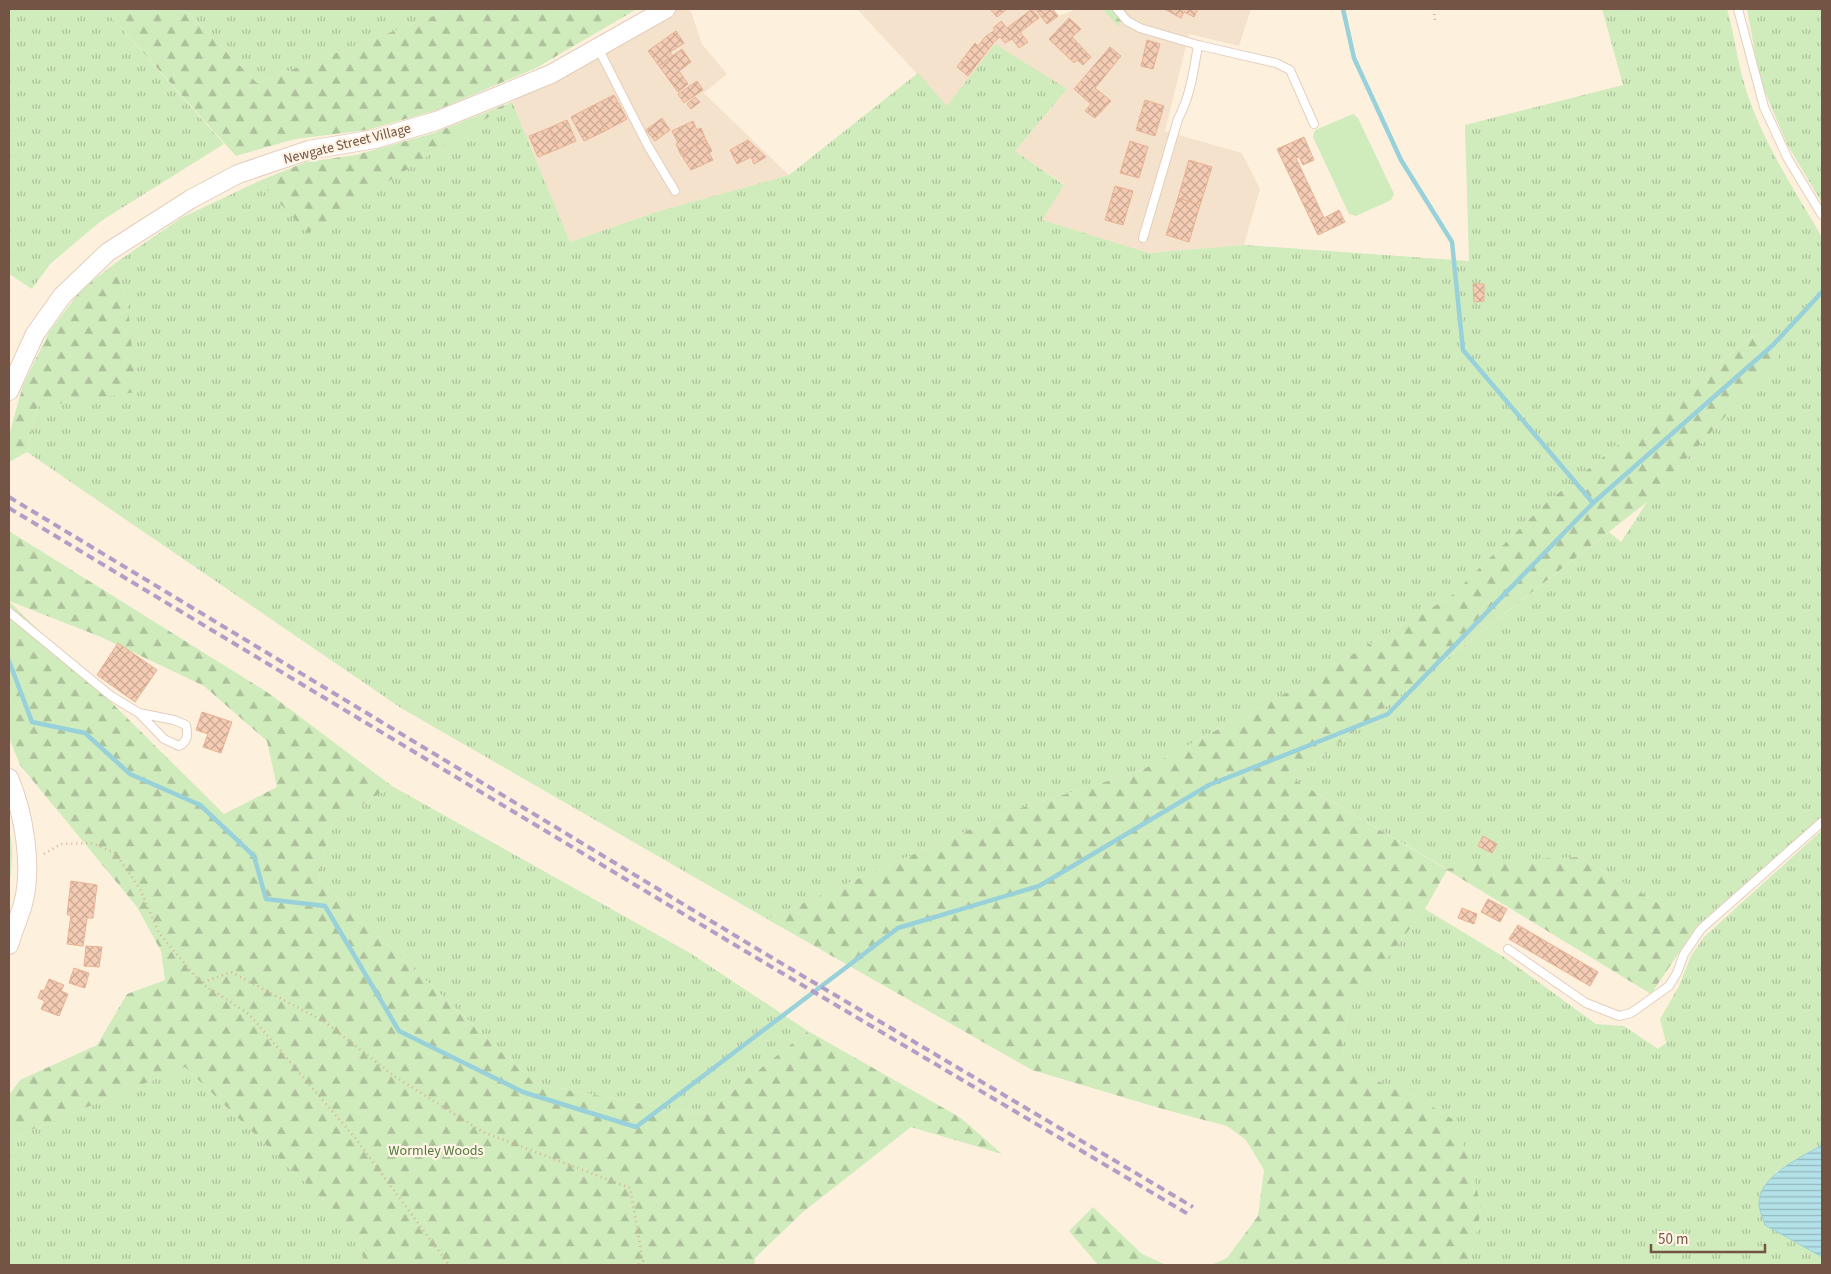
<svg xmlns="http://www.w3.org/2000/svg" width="1831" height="1274" viewBox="0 0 1831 1274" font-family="'Source Sans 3',sans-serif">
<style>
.residential{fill:#f5e2cc}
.grass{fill:url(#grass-tufts)}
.forest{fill:url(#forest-firs);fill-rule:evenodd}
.garden{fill:#d0ebbc}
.water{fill:url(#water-rules);stroke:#98d1da}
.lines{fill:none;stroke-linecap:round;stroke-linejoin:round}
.stream{stroke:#98d1da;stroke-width:4.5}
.building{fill:url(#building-cross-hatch);stroke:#e8b293}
.service-casing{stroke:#e4cebd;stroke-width:10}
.tertiary-casing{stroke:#e4cebd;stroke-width:20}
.path{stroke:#d9b098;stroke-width:2.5;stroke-dasharray:1 4;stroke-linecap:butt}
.service{stroke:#fff;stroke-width:8}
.tertiary{stroke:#fff;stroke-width:18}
.rail{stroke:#b29dc6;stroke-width:4;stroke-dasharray:8 5;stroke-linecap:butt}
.labels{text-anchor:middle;stroke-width:4.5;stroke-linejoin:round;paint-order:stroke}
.street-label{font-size:14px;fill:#745545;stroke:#fff4e5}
.park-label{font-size:14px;fill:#507b3c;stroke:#fff4e5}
</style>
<defs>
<pattern id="grass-tufts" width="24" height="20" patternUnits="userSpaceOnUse" patternTransform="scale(1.25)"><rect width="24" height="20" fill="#d0ebbc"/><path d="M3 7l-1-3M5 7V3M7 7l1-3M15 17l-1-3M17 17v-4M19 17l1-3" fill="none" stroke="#adc19b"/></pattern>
<pattern id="forest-firs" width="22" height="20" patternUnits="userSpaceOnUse" patternTransform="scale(1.25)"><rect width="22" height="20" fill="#d0ebbc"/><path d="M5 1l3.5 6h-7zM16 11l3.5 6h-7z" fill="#adc19b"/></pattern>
<pattern id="water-rules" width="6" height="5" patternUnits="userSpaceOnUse" patternTransform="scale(1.25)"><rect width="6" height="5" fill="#b2e1e7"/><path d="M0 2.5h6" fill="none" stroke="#95b9bd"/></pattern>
<pattern id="building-cross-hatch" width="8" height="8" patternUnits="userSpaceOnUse" patternTransform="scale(1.25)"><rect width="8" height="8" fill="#f4ccb4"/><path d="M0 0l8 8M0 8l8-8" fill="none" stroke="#caa894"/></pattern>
</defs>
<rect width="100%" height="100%" fill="#fdf1de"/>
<!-- residential -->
<g class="residential">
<polygon points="675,9 690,9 702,44 727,74 704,93 789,175 656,212 570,242 512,102"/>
<polygon points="857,9 1054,9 1059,16 1077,9 1102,9 1119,27 1126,9 1251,9 1239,46 1189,34 1165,131 1242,153 1260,189 1244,245 1149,253 1041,220 1064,184 1015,151 1067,89 947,106"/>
</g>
<!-- grass -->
<g class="grass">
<polygon points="9,9 104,9 224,144 101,221 50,264 32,289 9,274"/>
<polygon points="184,9 452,9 257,83"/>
<path d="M 1602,9 L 1613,9 L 1624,21 L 1640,9 L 1727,9 C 1734,33 1737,59 1744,83 C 1760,138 1793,188 1822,237 L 1822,818 L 1701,924 L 1697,926 L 1580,857 L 1447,869 L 1293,779 L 1609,532 L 1621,542 L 1647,502 L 1779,358 L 1763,334 L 1753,336 L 1546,503 L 1450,597 L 1290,691 L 1140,771 L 1014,810 L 767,919 L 401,708 L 27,452 L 37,407 L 128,306 L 114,264 L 181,218 L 259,181 L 308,232 L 512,102 L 570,242 L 656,212 L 789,175 L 918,73 L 947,106 L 995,44 L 1067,89 L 1015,151 L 1064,185 L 1042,220 L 1149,253 L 1244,245 L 1469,261 L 1465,125 L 1623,85 Z"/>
<polygon points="1747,9 1822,9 1822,203 1787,144 1760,80"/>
<polygon points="392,786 690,953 808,1031 702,1115 536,1084 318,879 331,824"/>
<path d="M 9,829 C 14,846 12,869 9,886 Z"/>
<polygon points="1822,830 1822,1145 1776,1172 1765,1225 1822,1257 1822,1265 1469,1265 1481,1211 1417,1097 1365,1076 1344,1055 1342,1041 1349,1008 1425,909 1504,957 1596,1024 1624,1026 1658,1049 1666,1043 1660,1019 1679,986 1691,956 1704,937"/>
<polygon points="185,1067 346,1222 368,1265 9,1265 9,1139"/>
</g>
<!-- forest -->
<g class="forest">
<polygon points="104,9 184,9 257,83 452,9 637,9 536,68 437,110 367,130 295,139 236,156"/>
<polygon points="1102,9 1126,9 1119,27"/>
<polygon points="512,102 308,233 259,181 306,162 356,155 434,133"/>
<polygon points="114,264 128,306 136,392 37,407 27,452 9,462 9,435 23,385 49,332 80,291"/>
<polygon points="1764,334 1779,358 1647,502 1293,779 1446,869 1492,861 1580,857 1697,926 1651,994 1447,870 1425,909 1349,1008 1342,1041 1344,1055 1365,1076 1417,1097 1452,1119 1472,1164 1481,1211 1469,1265 1211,1265 1227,1258 1258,1216 1264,1170 1246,1140 1227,1126 1166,1110 1032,1070 767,919 1014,810 1140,771 1290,691 1450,597 1546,503 1753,336"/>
<path d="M 9,531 L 267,692 L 392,786 L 331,824 L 318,879 L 536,1084 L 702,1115 L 808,1031 L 961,1118 L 1002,1154 L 911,1127 L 803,1212 L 755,1258 L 754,1265 L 368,1265 L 346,1222 L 185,1067 L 9,1139 L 9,1095 L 20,1080 L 97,1045 L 127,994 L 165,980 L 161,951 L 137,907 L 20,765 L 9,738 ZM 9,601 L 101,637 L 204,686 L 267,741 L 277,787 L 224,814 Z"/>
<polygon points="1093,1207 1142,1254 1166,1265 1098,1265 1069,1231"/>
</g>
<!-- garden -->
<g class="garden">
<polygon points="1613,9 1640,9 1624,21"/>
<polygon points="1353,114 1358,118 1394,194 1391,200 1356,216 1349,214 1313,137 1315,130"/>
</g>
<!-- water -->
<path class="water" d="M 1822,1145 L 1822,1257 L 1765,1225 C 1763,1219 1760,1212 1759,1205 C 1758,1176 1800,1158 1822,1145 Z"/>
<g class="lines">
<!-- stream -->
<g class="stream">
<polyline points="1343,9 1354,58 1401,160 1452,242 1463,350 1593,503"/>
<polyline points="9,661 32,722 85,733 130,774 200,805 254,856 266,899 325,906 399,1031 523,1092 636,1127 898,928 1039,886 1209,785 1388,714 1593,503 1773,345 1822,292"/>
</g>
</g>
<!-- building -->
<g class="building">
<polygon points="990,9 1007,9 997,17"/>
<polygon points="1032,9 1039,18 1020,32 1028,42 1019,48 1012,39 1005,43 1000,37 995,41 968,76 957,67 975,43 978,46 985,37 995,30 993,28 1001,21 1007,28"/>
<polygon points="1035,9 1052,9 1058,16 1047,24"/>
<polygon points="1164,9 1198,9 1194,17 1184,12 1181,18"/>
<polygon points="1069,18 1081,29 1072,37 1091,57 1083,65 1077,60 1074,63 1049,39"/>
<polygon points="676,31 684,43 670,52 673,56 659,66 648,51"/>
<polygon points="1147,40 1160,44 1153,69 1141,66"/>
<polygon points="1110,47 1121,56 1095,88 1111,101 1095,118 1085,111 1091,104 1074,89"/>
<polygon points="682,49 691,62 679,71 688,84 678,92 659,66"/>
<polygon points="697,81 703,90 684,103 678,94"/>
<polygon points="614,95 627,119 605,131 592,106"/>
<polygon points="695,97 700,102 691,109 687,104"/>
<polygon points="1145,100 1164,106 1155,136 1136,130"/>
<polygon points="592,106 605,131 584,141 571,117"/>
<polygon points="662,118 670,130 655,141 646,130"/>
<polygon points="567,120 576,141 558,149 549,128"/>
<polygon points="693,121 697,130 701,128 706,140 680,153 676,144 678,143 672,131"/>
<polygon points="549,128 558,149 538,157 529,136"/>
<polygon points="1304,137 1314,160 1303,165 1299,157 1296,158 1324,218 1339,210 1345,222 1318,235 1277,149"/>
<polygon points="706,140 712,151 709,153 713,160 691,170 680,153"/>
<polygon points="748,140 766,157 754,164 751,157 737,164 730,150"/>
<polygon points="1130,141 1148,147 1139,178 1120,173"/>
<polygon points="1189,160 1212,167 1200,205 1178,198"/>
<polygon points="1115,186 1133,191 1123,225 1105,220"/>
<polygon points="1178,198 1200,205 1189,242 1166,235"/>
<polygon points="1473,284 1484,284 1484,301 1474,302"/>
<polygon points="118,643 157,670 135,702 97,675"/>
<polygon points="202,712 232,722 221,753 203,747 208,734 196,730"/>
<polygon points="1483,836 1497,844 1492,853 1478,846"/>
<polygon points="71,881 97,885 93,918 87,918 83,946 67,944 71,915 67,915"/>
<polygon points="1488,899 1507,909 1500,922 1481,912"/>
<polygon points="1462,908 1477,914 1474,924 1458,918"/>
<polygon points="1518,925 1598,972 1590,986 1509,939"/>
<polygon points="86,946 102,947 99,967 84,966"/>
<polygon points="74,968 89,973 85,988 69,983"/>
<polygon points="49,979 64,985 61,991 68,994 59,1016 41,1009 45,1001 38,998 41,990 44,991"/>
</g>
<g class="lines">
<defs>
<g id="service">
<polyline points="1117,9 1127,21 1140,28 1198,45 1276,63 1290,70 1314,124"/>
<polyline points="1738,9 1764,107 1788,159 1822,215"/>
<polyline points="598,48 648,146 675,191"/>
<path d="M 1143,238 L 1178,119 C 1190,97 1194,70 1198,45"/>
<path d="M 9,612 L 111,696 L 139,713 L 174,720 L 186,725 C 188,735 188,741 179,746 L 164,739 L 139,713"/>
<polyline points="1508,949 1586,1003 1619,1016 1631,1013 1669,986 1677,973 1684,954 1701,929 1822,822"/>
</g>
<g id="tertiary">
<polyline points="9,391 35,334 62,296 108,252 191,199 238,174 309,150 375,139 436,121 498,96 551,74 666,9"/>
<path d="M 9,778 C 24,813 33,867 23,904 C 19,918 13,931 9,945"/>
</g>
</defs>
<!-- service casing -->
<use href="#service" class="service-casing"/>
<!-- tertiary casing -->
<use href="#tertiary" class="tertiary-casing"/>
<!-- path -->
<g class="path">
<polyline points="1434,9 1435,21"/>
<polyline points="44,854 61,844 91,843 115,853 140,889 159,933 201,983 231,972 325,1022 394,1076 483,1132 630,1188 643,1261 638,1265"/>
<polyline points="201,983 249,1014 356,1139 449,1265"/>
</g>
<!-- service -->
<use href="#service" class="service"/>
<!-- tertiary -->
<use href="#tertiary" class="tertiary"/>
<!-- rail -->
<g class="rail">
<polyline points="9,497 759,950 1193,1207"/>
<polyline points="9,508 755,957 1188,1214"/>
</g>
</g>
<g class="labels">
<!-- street labels -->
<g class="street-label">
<text transform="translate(347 143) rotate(-14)" y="5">Newgate Street Village</text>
</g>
<!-- park labels -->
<g class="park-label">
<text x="436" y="1155">Wormley Woods</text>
</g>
</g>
<!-- border -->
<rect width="1831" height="1274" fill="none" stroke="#745545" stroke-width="20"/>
<!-- scale -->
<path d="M1651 1244v8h114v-8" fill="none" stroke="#745545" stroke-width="2.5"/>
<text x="1658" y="1244" font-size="15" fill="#745545" stroke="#fff4e5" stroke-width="4" paint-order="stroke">50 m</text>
</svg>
